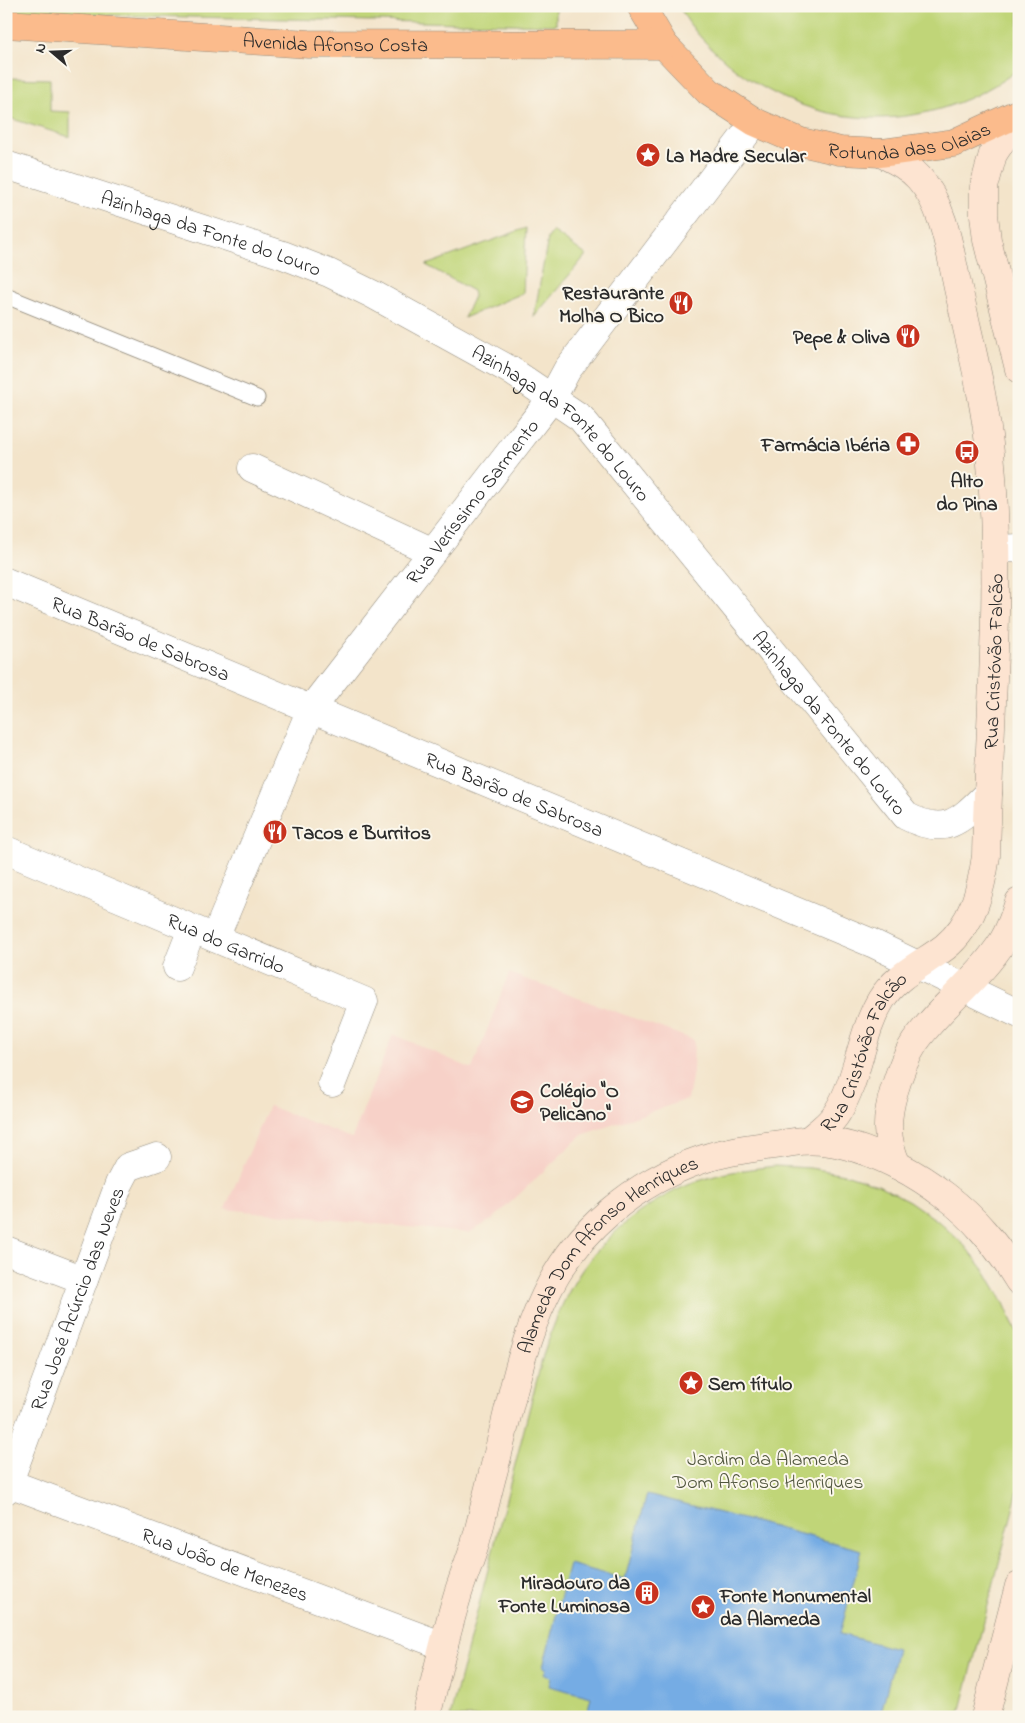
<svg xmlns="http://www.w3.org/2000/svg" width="1025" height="1723" viewBox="0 0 1025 1723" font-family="'Indie Flower',sans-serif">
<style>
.built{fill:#f7d1c8}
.green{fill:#c0d578;stroke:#768052}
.water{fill:#75ace4;stroke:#506c88}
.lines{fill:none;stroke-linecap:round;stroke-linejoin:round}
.lane-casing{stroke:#8f887a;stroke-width:17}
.street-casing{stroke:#8f887a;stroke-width:29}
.secondary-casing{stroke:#8f887a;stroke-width:29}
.primary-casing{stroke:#8f887a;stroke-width:29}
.lane{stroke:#fff;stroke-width:15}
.street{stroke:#fff;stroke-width:28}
.secondary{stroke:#fde4d1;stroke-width:28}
.primary{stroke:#fbbb8c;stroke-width:28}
.labels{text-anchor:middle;stroke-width:4;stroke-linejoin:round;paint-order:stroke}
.street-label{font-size:20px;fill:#2b2b2b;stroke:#fbf7ec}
.poi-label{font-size:20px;font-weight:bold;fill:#2b2b2b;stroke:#fbf7ec;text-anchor:start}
.park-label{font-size:20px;fill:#50563e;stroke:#fbf7ec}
</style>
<rect width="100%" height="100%" fill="#fbf7ec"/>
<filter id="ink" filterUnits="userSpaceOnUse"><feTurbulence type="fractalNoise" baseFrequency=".02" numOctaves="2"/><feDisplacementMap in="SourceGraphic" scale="10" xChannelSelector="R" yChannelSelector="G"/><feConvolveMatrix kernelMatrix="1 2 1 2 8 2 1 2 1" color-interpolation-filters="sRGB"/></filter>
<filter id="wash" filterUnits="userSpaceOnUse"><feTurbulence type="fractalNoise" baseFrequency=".0096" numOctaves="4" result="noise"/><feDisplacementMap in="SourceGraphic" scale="20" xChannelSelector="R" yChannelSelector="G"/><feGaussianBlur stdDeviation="1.12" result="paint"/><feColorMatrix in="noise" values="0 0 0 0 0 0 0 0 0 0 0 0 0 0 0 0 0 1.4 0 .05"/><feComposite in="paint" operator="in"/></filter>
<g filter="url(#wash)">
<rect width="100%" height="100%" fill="#f3e4ca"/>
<!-- built -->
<polygon class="built" points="509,973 694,1040 693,1072 688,1099 582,1135 493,1219 469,1233 225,1209 269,1106 352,1138 393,1034 472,1069"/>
<!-- green -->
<g class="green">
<polygon points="6,6 556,6 556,25 6,13"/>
<path d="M 679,6 L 1019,6 L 1019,69 C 932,134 821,135 734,68 C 713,51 691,31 679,6 Z"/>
<polygon points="6,78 50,79 50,111 70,112 70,137 6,117"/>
<polygon points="526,228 523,293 464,318 474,296 473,291 426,265"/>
<polygon points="553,231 586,255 534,317 548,238"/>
<path d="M 775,1166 L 810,1168 L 845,1174 L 878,1185 L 909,1201 L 938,1221 L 964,1245 L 986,1272 L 1004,1303 L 1018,1336 L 1019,1486 L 959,1717 L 450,1717 L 544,1352 C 552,1330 559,1309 571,1288 C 598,1238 653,1194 708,1178 C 730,1171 752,1169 775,1166 Z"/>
</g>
<!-- water -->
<polygon class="water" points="647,1494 862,1550 840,1634 897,1649 880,1717 586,1717 591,1697 549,1686 551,1677 544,1675 546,1668 543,1667 569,1564 625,1579"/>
</g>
<g filter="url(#ink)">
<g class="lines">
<defs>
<polyline id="lane" points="6,296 257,398"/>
<g id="street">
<path id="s1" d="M 6,165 L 283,255 L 329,273 L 374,295 L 510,370 L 581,418 L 906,816 C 946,837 960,821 988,793"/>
<polyline points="252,468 433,552"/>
<polyline points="995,549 1019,548"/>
<path id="s2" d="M 6,582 L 872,943 L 1019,1014"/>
<path id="s3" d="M 6,850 L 364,1001 L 332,1083"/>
<path id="s4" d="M 215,938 L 311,709 L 552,398 L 567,370 L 755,122"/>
<polyline points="177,967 192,929"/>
<polyline points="6,1250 84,1280"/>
<path id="s5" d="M 6,1482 L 444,1646"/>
<path id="s6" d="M 6,1490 L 119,1184 L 128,1167 L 157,1157"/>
</g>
<g id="secondary">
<polyline points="1019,114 993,154 984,187 984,215 987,240 1019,369"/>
<path id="s7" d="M 810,1139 C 820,1131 831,1123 837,1113 C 859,1078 860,1035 881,1000 C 896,975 923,964 945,947 C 973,924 981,890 986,856 C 989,722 1003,587 990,453 C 985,402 972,351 961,301 C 951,262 947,209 919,178 C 908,166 895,160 881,153"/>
<path d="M 897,1165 C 885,1139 886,1118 894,1091 C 899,1074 905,1057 915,1042 C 941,1005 979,979 1003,941 C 1010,929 1015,915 1019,902"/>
<path id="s8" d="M 426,1717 C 436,1677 445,1637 457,1597 C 462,1579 470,1562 475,1544 C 482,1519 487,1494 494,1469 C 509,1412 519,1350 545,1296 C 576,1230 635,1182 703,1159 C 732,1149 764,1147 794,1142 C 856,1131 944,1185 983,1231 C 997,1247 1008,1263 1019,1281"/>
<polyline points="985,1717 1019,1586"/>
</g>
<g id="primary">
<path id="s9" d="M 641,6 L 664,45 L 709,92 L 755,122 L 801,142 L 840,151 L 881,153 L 954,143 L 1019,113"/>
<path id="s10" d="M 6,24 L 309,44 L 664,45"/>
</g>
</defs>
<!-- lane casing -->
<use href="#lane" class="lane-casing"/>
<!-- street casing -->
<use href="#street" class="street-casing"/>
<!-- secondary casing -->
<use href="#secondary" class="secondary-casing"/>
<!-- primary casing -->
<use href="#primary" class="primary-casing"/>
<!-- lane -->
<use href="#lane" class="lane"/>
<!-- street -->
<use href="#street" class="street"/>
<!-- secondary -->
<use href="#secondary" class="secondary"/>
<!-- primary -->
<use href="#primary" class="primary"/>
</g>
</g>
<!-- icons -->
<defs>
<symbol id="sight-disc" viewBox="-11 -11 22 22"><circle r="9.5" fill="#c8321e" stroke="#fbf7ec"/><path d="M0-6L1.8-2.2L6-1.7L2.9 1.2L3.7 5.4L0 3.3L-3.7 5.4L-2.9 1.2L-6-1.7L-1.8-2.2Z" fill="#fff"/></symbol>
<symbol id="restaurant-disc" viewBox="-11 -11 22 22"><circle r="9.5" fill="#c8321e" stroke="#fbf7ec"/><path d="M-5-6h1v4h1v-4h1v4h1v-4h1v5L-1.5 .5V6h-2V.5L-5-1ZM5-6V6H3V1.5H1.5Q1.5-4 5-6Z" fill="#fff"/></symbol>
<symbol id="pharmacy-disc" viewBox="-11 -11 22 22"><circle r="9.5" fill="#c8321e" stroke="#fbf7ec"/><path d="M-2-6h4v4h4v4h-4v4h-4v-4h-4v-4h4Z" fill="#fff"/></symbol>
<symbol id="bus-disc" viewBox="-11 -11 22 22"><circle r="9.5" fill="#c8321e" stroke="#fbf7ec"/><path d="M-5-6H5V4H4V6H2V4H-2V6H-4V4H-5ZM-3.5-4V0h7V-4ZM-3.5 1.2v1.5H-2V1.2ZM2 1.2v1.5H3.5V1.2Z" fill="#fff"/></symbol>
<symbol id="school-disc" viewBox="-11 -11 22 22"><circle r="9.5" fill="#c8321e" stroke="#fbf7ec"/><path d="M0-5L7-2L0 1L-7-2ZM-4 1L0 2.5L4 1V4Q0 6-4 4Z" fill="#fff"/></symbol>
<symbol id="building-disc" viewBox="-11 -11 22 22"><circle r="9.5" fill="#c8321e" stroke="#fbf7ec"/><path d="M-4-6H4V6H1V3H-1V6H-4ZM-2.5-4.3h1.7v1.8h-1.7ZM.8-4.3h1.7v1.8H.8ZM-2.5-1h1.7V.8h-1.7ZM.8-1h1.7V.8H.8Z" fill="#fff"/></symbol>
</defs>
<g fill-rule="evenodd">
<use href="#sight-disc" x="634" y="141" width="28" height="28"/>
<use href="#restaurant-disc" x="667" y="289" width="28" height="28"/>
<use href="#restaurant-disc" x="894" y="322" width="28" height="28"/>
<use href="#pharmacy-disc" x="894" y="430" width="28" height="28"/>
<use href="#bus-disc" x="953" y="438" width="28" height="28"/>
<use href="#restaurant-disc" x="261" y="818" width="28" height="28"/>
<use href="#school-disc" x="508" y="1088" width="28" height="28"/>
<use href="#sight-disc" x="677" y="1369" width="28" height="28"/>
<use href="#building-disc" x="633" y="1579" width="28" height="28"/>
<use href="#sight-disc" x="689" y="1593" width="28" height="28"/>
</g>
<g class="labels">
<!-- street labels -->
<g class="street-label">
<text dy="7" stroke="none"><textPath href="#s10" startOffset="330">Avenida Afonso Costa</textPath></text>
<text dy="7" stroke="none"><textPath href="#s9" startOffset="326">Rotunda das Olaias</textPath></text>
<text dy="7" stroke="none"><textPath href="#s1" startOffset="216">Azinhaga da Fonte do Louro</textPath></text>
<text dy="7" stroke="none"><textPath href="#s1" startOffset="620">Azinhaga da Fonte do Louro</textPath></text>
<text dy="7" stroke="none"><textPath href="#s4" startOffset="511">Rua Veríssimo Sarmento</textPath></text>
<text dy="7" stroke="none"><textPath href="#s2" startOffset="146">Rua Barão de Sabrosa</textPath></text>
<text dy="7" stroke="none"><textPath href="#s7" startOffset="540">Rua Cristóvão Falcão</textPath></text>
<text dy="7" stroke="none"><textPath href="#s1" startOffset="1025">Azinhaga da Fonte do Louro</textPath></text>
<text dy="7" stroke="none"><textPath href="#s2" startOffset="551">Rua Barão de Sabrosa</textPath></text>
<text dy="7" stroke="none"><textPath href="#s3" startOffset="239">Rua do Garrido</textPath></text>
<text dy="7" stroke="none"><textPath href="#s7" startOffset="105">Rua Cristóvão Falcão</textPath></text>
<text dy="7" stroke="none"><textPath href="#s8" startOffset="512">Alameda Dom Afonso Henriques</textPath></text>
<text dy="7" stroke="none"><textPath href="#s6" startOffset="204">Rua José Acúrcio das Neves</textPath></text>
<text dy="7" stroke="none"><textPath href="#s5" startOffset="234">Rua João de Menezes</textPath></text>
</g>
<!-- poi labels -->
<g class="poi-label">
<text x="666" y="162">La Madre Secular</text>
<text x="664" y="299" text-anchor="end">Restaurante<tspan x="664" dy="23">Molha O Bico</tspan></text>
<text x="890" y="343" text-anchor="end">Pepe &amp; Oliva</text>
<text x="890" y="451" text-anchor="end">Farmácia Ibéria</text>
<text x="967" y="487" text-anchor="middle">Alto<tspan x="967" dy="23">do Pina</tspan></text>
<text x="292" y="839">Tacos e Burritos</text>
<text x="540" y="1097">Colégio "O<tspan x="540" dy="23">Pelicano"</tspan></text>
<text x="708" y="1390">Sem título</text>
<text x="630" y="1589" text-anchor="end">Miradouro da<tspan x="630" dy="23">Fonte Luminosa</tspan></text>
<text x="720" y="1602">Fonte Monumental<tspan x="720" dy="23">da Alameda</tspan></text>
</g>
<!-- park labels -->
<g class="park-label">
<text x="768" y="1465">Jardim da Alameda<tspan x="768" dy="23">Dom Afonso Henriques</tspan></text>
</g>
</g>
<!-- margin -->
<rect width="1025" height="1723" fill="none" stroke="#fbf7ec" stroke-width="25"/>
<!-- north arrow -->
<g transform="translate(52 52) rotate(289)" stroke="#fbf7ec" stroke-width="4" paint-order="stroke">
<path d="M0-4L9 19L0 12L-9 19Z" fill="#2b2b2b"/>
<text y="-8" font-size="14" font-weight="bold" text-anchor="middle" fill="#2b2b2b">N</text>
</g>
</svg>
